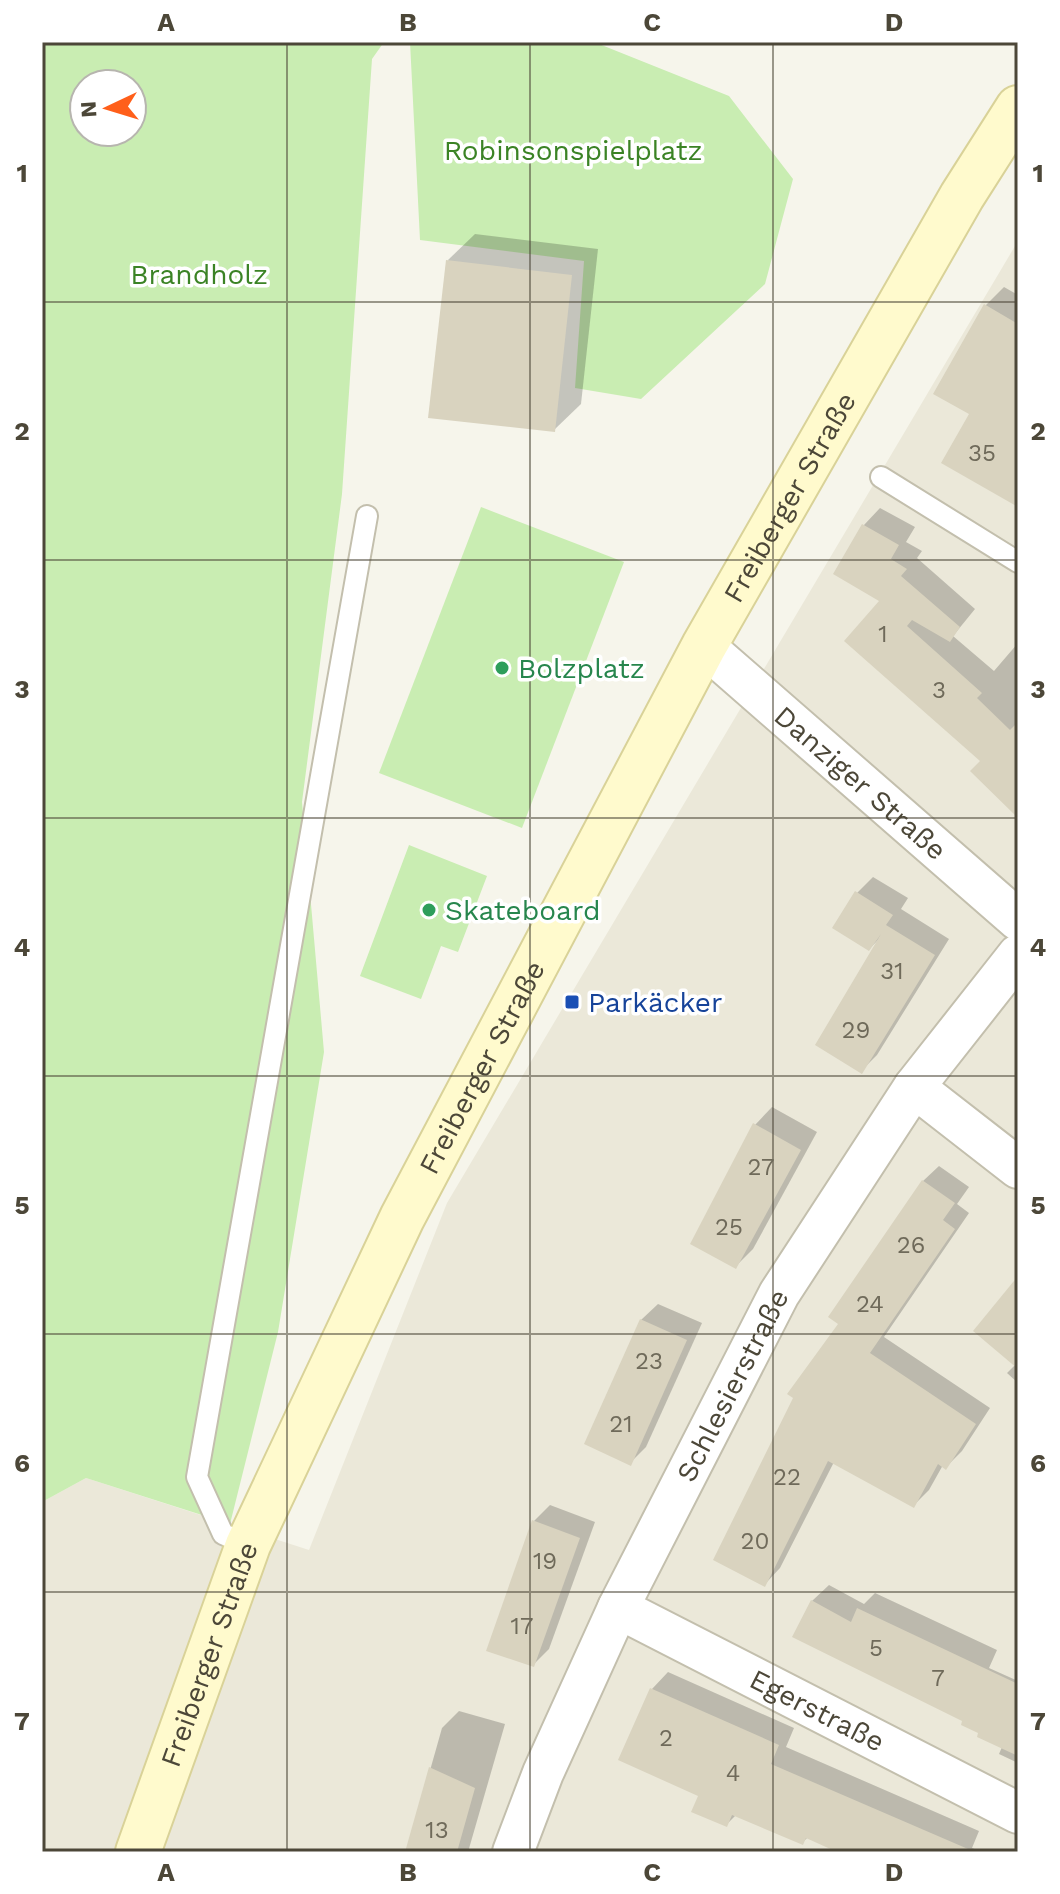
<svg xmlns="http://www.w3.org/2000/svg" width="1060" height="1894" viewBox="0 0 1060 1894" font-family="'Work Sans',sans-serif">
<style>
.residential{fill:#ebe8d9}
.green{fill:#c9edb2;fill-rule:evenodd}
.shadow{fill:#0003}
.building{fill:#d9d3bf}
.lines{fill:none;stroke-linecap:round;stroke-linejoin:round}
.service-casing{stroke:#c3bfad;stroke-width:24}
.minor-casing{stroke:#c3bfad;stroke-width:44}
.secondary-casing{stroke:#d9d298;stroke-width:48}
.service{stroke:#fff;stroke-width:20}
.minor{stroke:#fff;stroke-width:40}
.secondary{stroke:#fffacd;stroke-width:44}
.grid{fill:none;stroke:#4c4738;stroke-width:2;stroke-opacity:0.55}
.leisure-dot{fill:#2e9e5b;stroke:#fff;stroke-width:3}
.transit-dot{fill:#1a4fb4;stroke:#fff;stroke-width:3}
.labels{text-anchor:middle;stroke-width:7;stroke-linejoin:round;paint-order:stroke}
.number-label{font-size:24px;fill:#6f6a5a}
.park-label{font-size:28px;fill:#3b8325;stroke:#fff}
.street-label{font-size:28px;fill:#4c4738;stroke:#fff}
.leisure-label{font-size:28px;fill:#27864d;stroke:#fff;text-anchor:start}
.transit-label{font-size:28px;fill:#164399;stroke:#fff;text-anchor:start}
.neatline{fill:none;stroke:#4c4738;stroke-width:3}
.grid-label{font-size:26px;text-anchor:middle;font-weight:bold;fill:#4c4738}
</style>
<rect width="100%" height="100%" fill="#f6f5eb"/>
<!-- residential -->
<polygon class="residential" points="1018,241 1018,1852 42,1852 42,1502 86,1478 309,1550 447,1203"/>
<!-- green -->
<g class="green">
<path d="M 42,42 L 384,42 L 372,59 L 342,494 L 302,802 L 324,1052 L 278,1332 L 230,1524 L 86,1478 L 42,1502 ZM 84,84 L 132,84 L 132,132 L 84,132 Z"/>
<polygon points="410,42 594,42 729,96 793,179 765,284 641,399 575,388 584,261 420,240"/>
<polygon points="481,507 624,562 522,828 379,773"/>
<polygon points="409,845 487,876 458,952 441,946 421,999 360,976"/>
</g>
<!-- shadow -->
<g class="shadow">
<polygon points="475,234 598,249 581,404 554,430 448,260"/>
<polygon points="1004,287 1018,295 1018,487 972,414 986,305"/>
<polygon points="880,508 915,527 906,542 922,551 917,558 975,609 953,636 994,671 1018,643 1018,734 1005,749 882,601 864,525"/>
<polygon points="873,877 908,898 901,909 949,939 877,1055 861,1071 878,940 869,949 857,893"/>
<polygon points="772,1107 817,1132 753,1249 736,1266 755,1125"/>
<polygon points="939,1166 969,1187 957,1204 969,1213 884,1337 990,1408 962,1451 946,1467 943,1465 929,1490 913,1506 834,1462 780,1568 765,1584 840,1323 923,1181"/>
<polygon points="1018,1279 1018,1383 1007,1373 1016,1364"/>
<polygon points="658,1304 702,1323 646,1447 630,1463 641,1320"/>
<polygon points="550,1505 595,1522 549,1649 533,1665 534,1521"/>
<polygon points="829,1585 864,1604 875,1593 997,1650 989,1668 1018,1681 1018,1763 999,1754 1002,1747 812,1601"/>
<polygon points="668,1672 794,1728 786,1747 979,1831 972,1848 982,1852 842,1852 808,1837 803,1842 736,1815 726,1825 700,1795 652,1689"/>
<polygon points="459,1711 505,1724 468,1852 407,1852 442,1728"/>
</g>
<!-- building -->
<g class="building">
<polygon points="446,260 572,275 555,432 428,418"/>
<polygon points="984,304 1018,324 1018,507 941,463 969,414 933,394"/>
<polygon points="862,524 899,545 891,559 907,569 901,576 960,627 950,642 912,620 907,626 982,693 977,698 1010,730 1018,722 1018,818 970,771 980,761 844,641 879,601 833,574"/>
<polygon points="855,891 893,915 886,925 935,955 862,1074 815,1045 881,934 869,951 832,928"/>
<polygon points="753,1123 801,1150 736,1269 690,1244"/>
<polygon points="922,1180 955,1203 943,1220 955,1229 870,1353 976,1424 946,1470 938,1464 914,1508 828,1461 765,1587 713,1560 793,1398 787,1394 838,1324 828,1317"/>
<polygon points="1018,1276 1018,1369 973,1331"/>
<polygon points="640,1319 687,1340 631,1466 584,1444"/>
<polygon points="532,1520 580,1538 534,1667 486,1651"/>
<polygon points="811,1600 851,1622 857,1608 1018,1684 1018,1756 977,1737 978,1733 961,1725 962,1721 792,1637"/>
<polygon points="650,1688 779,1745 771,1764 975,1852 837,1852 806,1838 803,1845 732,1815 727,1827 691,1812 698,1796 618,1760"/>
<polygon points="429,1767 475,1788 457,1852 405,1852"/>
</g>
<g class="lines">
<defs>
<g id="service">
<polyline points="881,477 1018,562"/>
<polyline points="248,1545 223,1534 197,1477 367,516"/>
</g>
<g id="minor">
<path id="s1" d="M 704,646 L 1018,920"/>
<polyline points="914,1087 1018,1168"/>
<path id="s2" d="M 618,1608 L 1018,1813"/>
<path id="s3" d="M 513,1852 L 543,1773 L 618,1608 L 779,1294 L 914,1087 L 1018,955"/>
</g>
<g id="secondary">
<path id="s4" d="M 138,1852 L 248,1545 L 402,1218 L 704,646 L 962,196 L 1018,108"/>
</g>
</defs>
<!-- service casing -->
<use href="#service" class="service-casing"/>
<!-- minor casing -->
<use href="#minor" class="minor-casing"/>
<!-- secondary casing -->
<use href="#secondary" class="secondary-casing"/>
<!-- service -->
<use href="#service" class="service"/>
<!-- minor -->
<use href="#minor" class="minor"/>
<!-- secondary -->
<use href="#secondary" class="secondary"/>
</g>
<!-- grid -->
<path class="grid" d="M 287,42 L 287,1852M 530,42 L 530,1852M 773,42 L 773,1852M 42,302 L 1018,302M 42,560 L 1018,560M 42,818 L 1018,818M 42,1076 L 1018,1076M 42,1334 L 1018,1334M 42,1592 L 1018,1592"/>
<!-- markers -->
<g class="leisure-dot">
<circle cx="502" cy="668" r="8"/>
<circle cx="429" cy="910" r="8"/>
</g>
<rect class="transit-dot" x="564" y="994" width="16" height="16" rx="4"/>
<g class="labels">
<!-- number labels -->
<g class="number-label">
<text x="982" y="461">35</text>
<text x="883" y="642">1</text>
<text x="939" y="698">3</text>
<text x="892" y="979">31</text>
<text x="856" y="1038">29</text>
<text x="761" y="1175">27</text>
<text x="729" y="1235">25</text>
<text x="911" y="1253">26</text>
<text x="870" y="1312">24</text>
<text x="649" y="1369">23</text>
<text x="621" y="1432">21</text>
<text x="787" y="1485">22</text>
<text x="755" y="1549">20</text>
<text x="545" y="1569">19</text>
<text x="522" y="1634">17</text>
<text x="876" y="1656">5</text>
<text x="938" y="1686">7</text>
<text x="666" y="1746">2</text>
<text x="733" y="1781">4</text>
<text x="437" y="1838">13</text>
</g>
<!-- park labels -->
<g class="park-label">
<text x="573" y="160">Robinsonspielplatz</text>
<text x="199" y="284">Brandholz</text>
</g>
<!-- street labels -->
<g class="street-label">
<text dy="10" stroke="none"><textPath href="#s4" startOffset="1506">Freiberger Straße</textPath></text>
<text dy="10" stroke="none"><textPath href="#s1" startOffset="208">Danziger Straße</textPath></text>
<text dy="10" stroke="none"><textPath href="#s4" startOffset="858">Freiberger Straße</textPath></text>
<text dy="10" stroke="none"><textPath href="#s3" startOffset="516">Schlesierstraße</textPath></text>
<text dy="10" stroke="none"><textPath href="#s4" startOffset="210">Freiberger Straße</textPath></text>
<text dy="10" stroke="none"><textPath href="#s2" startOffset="224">Egerstraße</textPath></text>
</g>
<!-- leisure labels -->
<g class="leisure-label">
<text x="518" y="678">Bolzplatz</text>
<text x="445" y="920">Skateboard</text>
</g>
<!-- transit labels -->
<g class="transit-label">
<text x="588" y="1012">Parkäcker</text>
</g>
</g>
<!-- border -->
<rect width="1060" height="1894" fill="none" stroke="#ffffff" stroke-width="88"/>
<!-- north arrow -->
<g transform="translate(108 108) rotate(266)"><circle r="38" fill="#ffffff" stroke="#b7b5af" stroke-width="2"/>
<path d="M0-6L14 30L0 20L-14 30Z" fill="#ff5f1a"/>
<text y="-12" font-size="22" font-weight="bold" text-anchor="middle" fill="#4c4738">N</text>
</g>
<rect x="44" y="44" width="972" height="1806" class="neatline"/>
<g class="grid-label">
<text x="166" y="31">A</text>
<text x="408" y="31">B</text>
<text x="652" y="31">C</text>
<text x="894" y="31">D</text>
<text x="22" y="182">1</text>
<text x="1038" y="182">1</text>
<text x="22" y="440">2</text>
<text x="1038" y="440">2</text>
<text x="22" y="698">3</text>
<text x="1038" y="698">3</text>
<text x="22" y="956">4</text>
<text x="1038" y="956">4</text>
<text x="22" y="1214">5</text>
<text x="1038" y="1214">5</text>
<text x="22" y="1472">6</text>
<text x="1038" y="1472">6</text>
<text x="22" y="1730">7</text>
<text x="1038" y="1730">7</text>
<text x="166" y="1881">A</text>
<text x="408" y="1881">B</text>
<text x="652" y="1881">C</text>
<text x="894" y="1881">D</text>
</g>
</svg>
